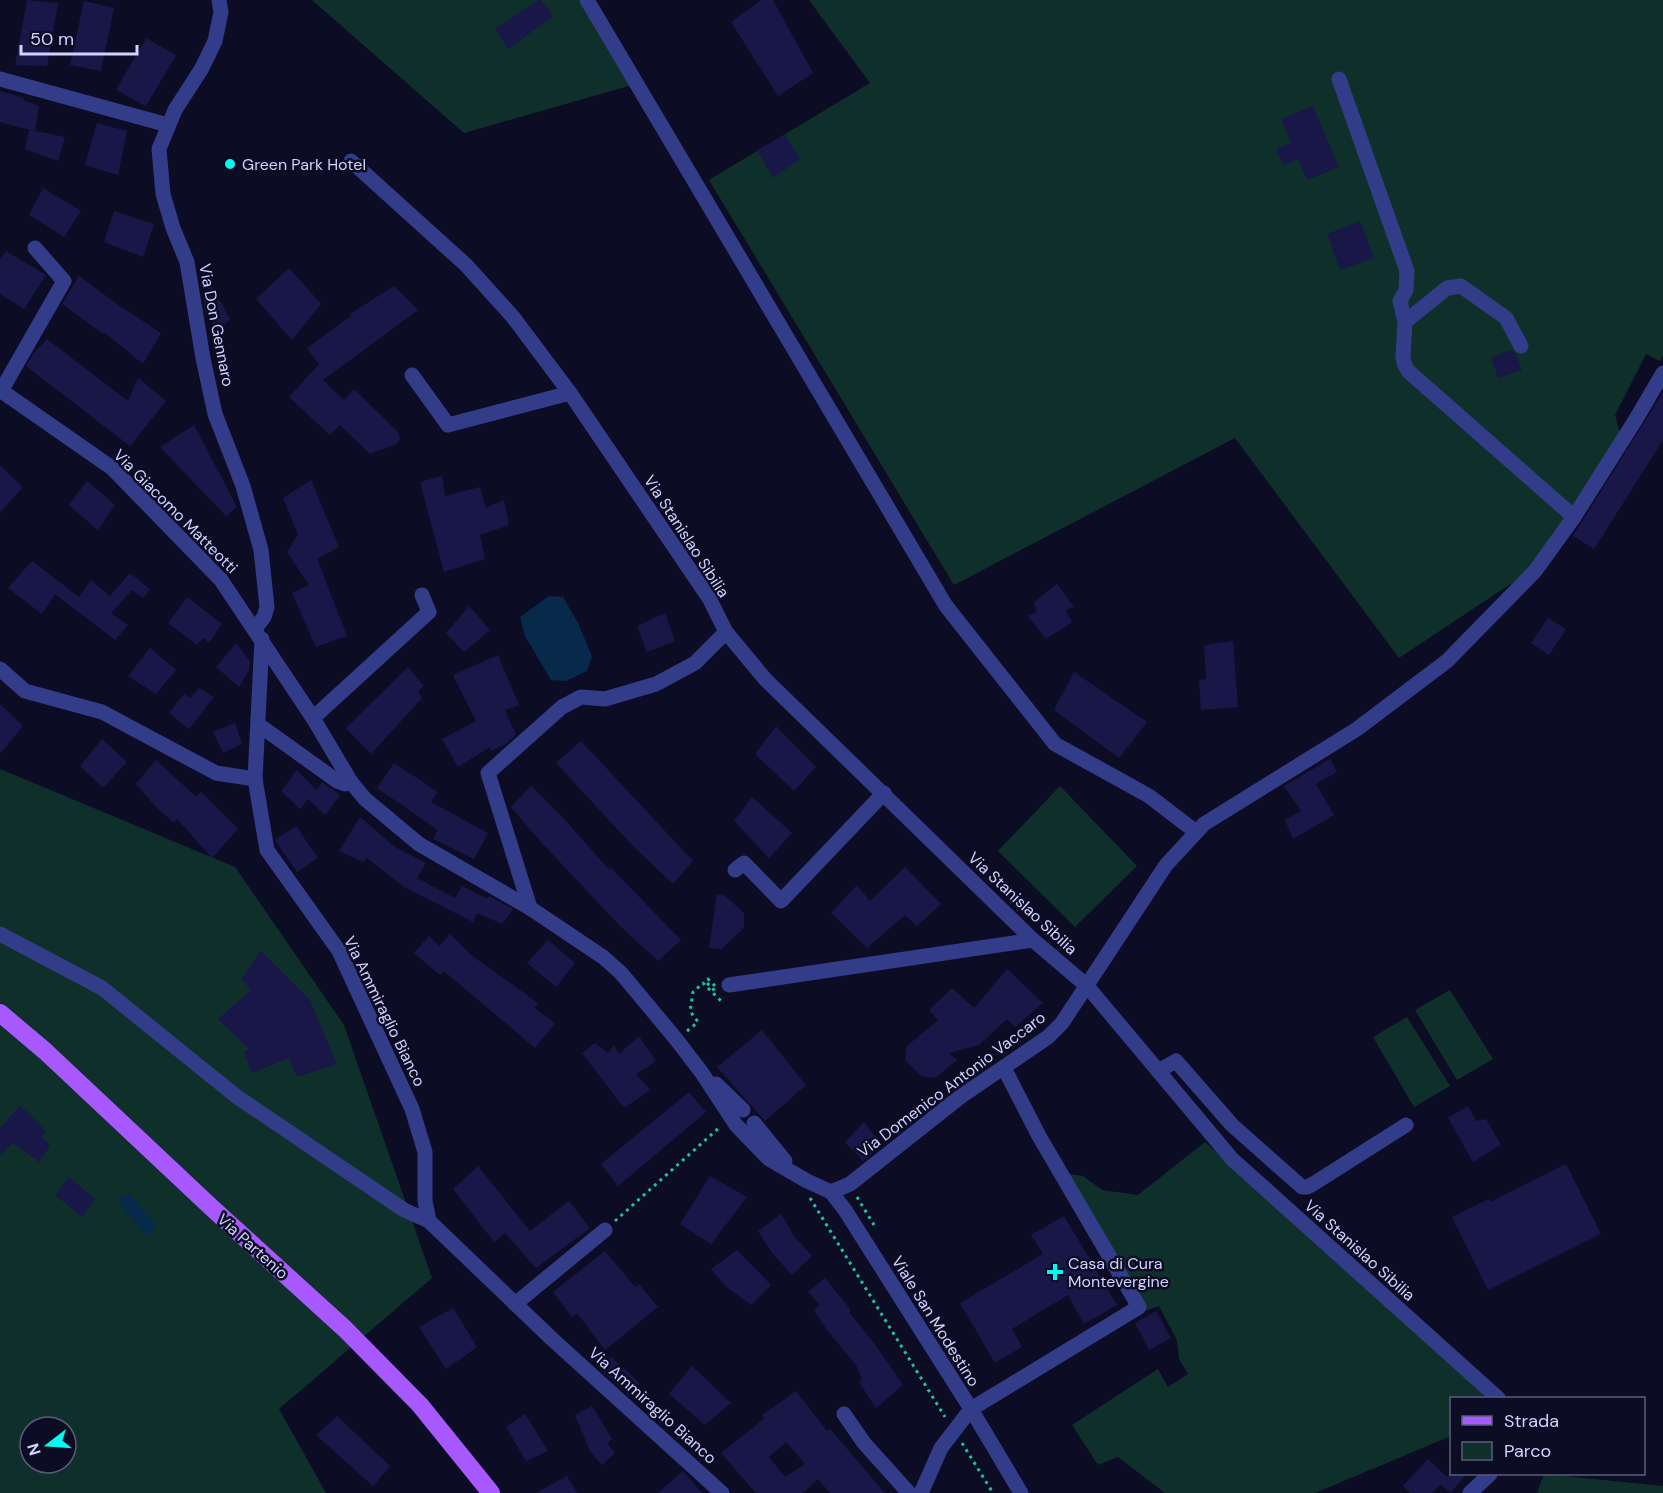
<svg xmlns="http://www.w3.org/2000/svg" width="1663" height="1493" viewBox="0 0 1663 1493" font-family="'DM Sans',sans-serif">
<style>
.green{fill:#0f302a;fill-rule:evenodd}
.water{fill:#07294a}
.building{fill:#191748;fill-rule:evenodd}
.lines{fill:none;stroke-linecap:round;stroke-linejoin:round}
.path{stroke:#23c0a0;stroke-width:3;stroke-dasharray:3 4.5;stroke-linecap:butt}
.minor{stroke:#333c89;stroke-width:15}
.major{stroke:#a858ff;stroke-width:18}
.poi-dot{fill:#00fcf0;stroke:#0d0c25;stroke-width:2}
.labels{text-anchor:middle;stroke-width:5;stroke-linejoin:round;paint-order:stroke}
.poi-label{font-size:16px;fill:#d1d2ff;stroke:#0d0c25;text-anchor:start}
.street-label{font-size:16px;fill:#d1d2ff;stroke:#0d0c25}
</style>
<rect width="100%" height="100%" fill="#0d0c25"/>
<!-- green -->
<g class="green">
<polygon points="312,0 594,0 632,85 464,133"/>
<polygon points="809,0 1663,0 1663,355 1660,361 1646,354 1615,415 1621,436 1575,505 1521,577 1399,658 1235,438 954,585 709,180 870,83"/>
<path d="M 0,769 L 235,867 L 344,1025 L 432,1278 L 279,1409 L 326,1493 L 0,1493 ZM 30,1427 L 66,1427 L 66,1463 L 30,1463 Z"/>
<polygon points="1060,786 1137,866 1075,927 998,851"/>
<polygon points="1450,990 1493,1059 1457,1080 1415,1010"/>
<polygon points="1407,1017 1450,1086 1414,1107 1373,1037"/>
<polygon points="1205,1142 1483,1393 1486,1398 1452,1398 1451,1436 1315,1493 1165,1493 1118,1457 1098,1465 1072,1425 1158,1369 1168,1387 1188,1374 1179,1359 1177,1340 1159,1306 1144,1311 1067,1174 1083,1176 1102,1190 1138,1195"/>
<polygon points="1544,1474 1663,1486 1663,1493 1537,1493"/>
</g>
<!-- water -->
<g class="water">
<polygon points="549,596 563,597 578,623 592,656 587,671 566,681 551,680 525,636 520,617"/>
<polygon points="130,1194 157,1226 145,1236 118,1202 121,1195"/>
</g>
<!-- building -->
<g class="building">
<polygon points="27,0 58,3 47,66 15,65"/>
<polygon points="538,0 540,0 554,16 508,49 495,29"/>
<polygon points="761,0 773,0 813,73 778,96 731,22"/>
<polygon points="84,1 114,8 101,71 70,65"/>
<polygon points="146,38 176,55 146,106 116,90"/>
<polygon points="0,91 24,98 23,100 39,106 35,131 65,137 58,161 25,149 29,130 34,131 0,122"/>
<polygon points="1313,106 1339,167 1307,180 1298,159 1283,166 1276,149 1291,143 1281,119"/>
<polygon points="97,123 127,131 118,175 85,165"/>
<polygon points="785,135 800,159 773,178 757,150"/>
<polygon points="43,188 81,211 64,237 29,215"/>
<polygon points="114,211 154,224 143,257 104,242"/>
<polygon points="1360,221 1374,258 1340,270 1327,234"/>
<polygon points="6,251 46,275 24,309 0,294 0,260"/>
<polygon points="289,268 321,304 292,340 256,299"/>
<polygon points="79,276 120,306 161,333 143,364 104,332 103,334 62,304"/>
<polygon points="212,286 230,319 218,331 206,315 202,293"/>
<polygon points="394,286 418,310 323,380 344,400 354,389 398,432 400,439 396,444 370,454 340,425 330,435 289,397 319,364 307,348 351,316 350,314"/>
<polygon points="47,339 128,401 138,378 166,401 130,446 26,366 34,353"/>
<polygon points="1512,350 1516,355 1522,370 1498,378 1491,357"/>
<polygon points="1663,392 1663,440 1594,549 1573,536"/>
<polygon points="194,425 237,507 226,516 160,447"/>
<polygon points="0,465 23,487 0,513"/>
<polygon points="442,476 445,496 480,487 486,508 504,500 509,525 480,535 485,559 444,572 420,482"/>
<polygon points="311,480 339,547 317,559 347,636 316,647 292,593 309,585 287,552 298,534 283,498"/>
<polygon points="87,481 115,505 98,530 69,505"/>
<polygon points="32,561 79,597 91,580 110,596 130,573 150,589 143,598 132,590 111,613 128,625 115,640 55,594 42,614 8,588"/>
<polygon points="1057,584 1074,607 1066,610 1072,622 1046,639 1028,616 1037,612 1034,602"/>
<polygon points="187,597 222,624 209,643 203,638 197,645 168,623"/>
<polygon points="469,606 490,630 464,652 446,633"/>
<polygon points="665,613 675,641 647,652 637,626"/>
<polygon points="1548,618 1566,629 1549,655 1531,643"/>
<polygon points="1233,641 1238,707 1201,710 1199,680 1206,679 1204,645"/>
<polygon points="236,643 250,661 249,670 239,687 216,667"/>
<polygon points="150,648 176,670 156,694 128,676"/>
<polygon points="498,655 519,705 505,710 516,735 504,745 491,751 490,747 458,767 442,739 476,721 453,675"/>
<polygon points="408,667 424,686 418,691 422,698 371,754 346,728"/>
<polygon points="1074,672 1147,722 1119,758 1054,710"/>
<polygon points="199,688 214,697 189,729 169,713 184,694 190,698"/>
<polygon points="0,704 23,726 0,754"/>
<polygon points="235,723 242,744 223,753 213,732"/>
<polygon points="776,726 816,767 794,791 755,754"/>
<polygon points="102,739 127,762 103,788 80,766"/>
<polygon points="581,741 693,861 673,884 633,846 556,763"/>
<polygon points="1330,759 1337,772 1316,784 1334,815 1293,839 1285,820 1301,811 1284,786"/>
<polygon points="156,760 196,797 201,792 238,829 212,858 177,819 174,823 155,806 136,784"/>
<polygon points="394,763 438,792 431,802 488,833 474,859 433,839 438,830 377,788"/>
<polygon points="297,770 316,790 322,782 340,795 325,815 308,799 300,809 281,791"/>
<polygon points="531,786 566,821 609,870 611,868 681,940 658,961 620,926 541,842 511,807"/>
<polygon points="752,797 792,833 769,858 734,821"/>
<polygon points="360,817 395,847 426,863 417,878 455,898 462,886 487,899 489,896 513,909 502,924 477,913 473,922 404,887 367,858 363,862 339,851"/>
<polygon points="296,826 318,858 297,872 275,840"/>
<polygon points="905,867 941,904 917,926 905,915 867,948 831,913 857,885 870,901"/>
<polygon points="717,894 725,896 744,913 744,928 721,949 709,948"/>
<polygon points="450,934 471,955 538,1003 534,1008 555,1023 535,1048 444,971 440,975 414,953 429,936 439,946"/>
<polygon points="548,940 575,963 556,987 527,963"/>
<polygon points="261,951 310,1000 337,1064 297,1077 289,1058 252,1073 244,1052 249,1049 218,1019 251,990 241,979"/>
<polygon points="1007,969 1043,1003 1015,1027 1007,1019 979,1045 949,1053 957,1060 935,1078 921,1076 905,1060 907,1046 938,1020 929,1010 952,988 974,1008"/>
<polygon points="762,1030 806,1085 765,1121 717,1067"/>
<polygon points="639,1036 656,1061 636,1074 650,1090 624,1108 582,1053 595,1043 608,1053 614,1045 619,1054"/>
<polygon points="689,1092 706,1112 618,1186 601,1164"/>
<polygon points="20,1105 46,1131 42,1137 50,1146 39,1162 13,1143 0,1155 0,1128"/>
<polygon points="1468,1106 1476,1121 1486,1119 1501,1145 1473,1162 1448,1118"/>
<polygon points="864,1122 882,1146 863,1161 845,1142"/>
<polygon points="1566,1164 1601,1234 1488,1290 1452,1217 1489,1199 1490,1202"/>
<polygon points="478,1166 530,1231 569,1201 590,1228 536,1268 505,1233 494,1242 453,1189"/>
<polygon points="710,1176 747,1197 711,1244 680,1224"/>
<polygon points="69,1177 95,1199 82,1217 55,1195"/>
<polygon points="781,1214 794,1236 812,1256 792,1275 772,1253 758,1231"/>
<polygon points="1064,1216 1117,1305 1084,1324 1068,1295 1012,1329 1022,1347 995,1363 960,1303 1043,1254 1031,1235"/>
<polygon points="737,1250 771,1285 751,1305 724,1285 711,1269"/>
<polygon points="605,1251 635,1287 639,1284 658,1307 605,1350 577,1313 572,1317 553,1292"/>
<polygon points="825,1278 851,1310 849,1312 877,1347 903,1385 876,1408 859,1382 862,1378 856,1365 827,1330 814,1310 820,1305 808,1292"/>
<polygon points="453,1308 477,1347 446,1369 419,1327"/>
<polygon points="1156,1311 1171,1338 1149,1350 1135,1323"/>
<polygon points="611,1357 640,1383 630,1396 600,1369"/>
<polygon points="692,1366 731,1403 705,1425 669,1394"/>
<path d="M 796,1391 L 827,1431 L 830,1429 L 885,1493 L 830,1493 L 818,1479 L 803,1493 L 756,1493 L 721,1453 L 765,1418 L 762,1415 ZM 786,1442 L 805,1464 L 785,1477 L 769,1457 Z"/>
<polygon points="592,1406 612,1439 607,1443 615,1453 602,1465 590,1451 575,1415"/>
<polygon points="525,1414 548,1451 526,1461 506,1427"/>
<polygon points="337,1416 390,1466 373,1486 316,1435"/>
<polygon points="1428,1459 1447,1477 1450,1473 1468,1473 1450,1493 1441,1484 1432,1493 1410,1493 1403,1486"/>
<polygon points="683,1471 702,1493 658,1493"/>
<polygon points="567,1476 577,1493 536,1493"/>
</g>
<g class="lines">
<!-- path -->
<g class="path">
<polyline points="715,986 708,979 706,982 715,991"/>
<polyline points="687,1031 698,1022 690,1011 693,992 703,983 721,1001 722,997"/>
<polyline points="857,1197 874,1225"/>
<polyline points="810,1198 945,1417"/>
<polyline points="615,1221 720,1127"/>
<polyline points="962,1443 993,1493"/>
</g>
<!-- minor -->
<g class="minor">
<polyline points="219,0 221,12 215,41 202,68 175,110 159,149 163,194 173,228 187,262 203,358 215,414 243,486 261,550 267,607 264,617 255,629"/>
<polyline points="587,0 946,606 1055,744 1149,796 1196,832"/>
<polyline points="0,79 168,125"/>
<polyline points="1339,79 1407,271 1406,290 1400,301 1405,322 1403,356 1404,363 1408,371 1574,517"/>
<polyline points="351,161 466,265 513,317 570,393"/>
<polyline points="1405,322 1447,288 1461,286 1506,318 1521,346"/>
<polyline points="412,375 448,425 570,393 709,598 726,632 765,679 1033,940 1087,986 1232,1159 1498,1398"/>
<polyline points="0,390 112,468 221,580 313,718 351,782 365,799 419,844 530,908 603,957 621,973 676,1039 702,1073 736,1125 769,1159 807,1181 831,1192 845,1210 971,1409 1021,1493"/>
<polyline points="1,391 64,281 35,248"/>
<polyline points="262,639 255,779 267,850 339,951 412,1109 425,1152 425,1201 429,1221"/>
<polyline points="0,669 25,691 102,712 216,773 255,779"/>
<polyline points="313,718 429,612 422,595"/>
<polyline points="259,725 337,781 345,784 351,782"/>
<polyline points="735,870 744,863 781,901 884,793"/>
<polyline points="530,908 488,773 562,707 581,697 605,699 656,684 695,663 726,632"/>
<polyline points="0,934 102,988 236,1096 404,1210 429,1221 552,1339 722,1493"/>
<polyline points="729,985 1033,940"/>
<polyline points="1158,1071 1176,1061 1232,1125 1302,1187 1307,1187 1313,1184 1406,1125"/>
<polyline points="716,1084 743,1110"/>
<polyline points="754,1123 785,1161"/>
<polyline points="831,1192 850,1184 960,1097 1048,1037 1062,1023 1166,865 1204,824 1357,729 1447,661 1535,571 1574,517 1636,419 1663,373"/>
<polyline points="515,1304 605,1230"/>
<polyline points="844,1414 864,1443 909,1493"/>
<polyline points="921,1493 941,1448 971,1409 1139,1307 1039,1136 1004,1068"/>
<polyline points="1470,1493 1490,1474"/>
</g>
<!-- major -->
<polyline class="major" points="0,1013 45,1051 212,1208 345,1329 420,1405 491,1493"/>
</g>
<!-- markers -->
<g class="poi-dot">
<circle cx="230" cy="164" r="6"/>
<path d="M1052 1263h6v6h6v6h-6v6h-6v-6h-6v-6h6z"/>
</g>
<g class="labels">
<!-- poi labels -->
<g class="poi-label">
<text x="242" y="170">Green Park Hotel</text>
<text x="1068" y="1269">Casa di Cura<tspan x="1068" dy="18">Montevergine</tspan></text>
</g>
<!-- street labels -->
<g class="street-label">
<text transform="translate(217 325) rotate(79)" y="6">Via Don Gennaro</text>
<text transform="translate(176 511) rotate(45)" y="6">Via Giacomo Matteotti</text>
<text transform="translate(687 536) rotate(57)" y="6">Via Stanislao Sibilia</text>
<text transform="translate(1023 903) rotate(43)" y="6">Via Stanislao Sibilia</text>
<text transform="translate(385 1011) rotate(64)" y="6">Via Ammiraglio Bianco</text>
<text transform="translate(951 1084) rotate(-37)" y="6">Via Domenico Antonio Vaccaro</text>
<text transform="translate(253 1246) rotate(42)" y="6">Via Partenio</text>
<text transform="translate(1360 1250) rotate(42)" y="6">Via Stanislao Sibilia</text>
<text transform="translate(936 1321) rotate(58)" y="6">Viale San Modestino</text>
<text transform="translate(653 1405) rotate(42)" y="6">Via Ammiraglio Bianco</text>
</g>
</g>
<!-- legend -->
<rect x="1450" y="1397" width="195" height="78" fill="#0d0c25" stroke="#5b5b7c" stroke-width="1.5"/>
<rect x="1462" y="1416" width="30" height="9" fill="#a858ff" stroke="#5b5b7c" stroke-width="1.5"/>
<text x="1504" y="1427" font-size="18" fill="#d1d2ff">Strada</text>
<rect x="1462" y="1442" width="30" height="18" fill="#0f302a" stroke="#5b5b7c" stroke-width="1.5"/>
<text x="1504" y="1457" font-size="18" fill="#d1d2ff">Parco</text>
<!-- north arrow -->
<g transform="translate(48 1445) rotate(253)"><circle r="28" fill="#0d0c25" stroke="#5b5b7c" stroke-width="1.5"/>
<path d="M0-4.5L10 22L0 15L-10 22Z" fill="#00fcf0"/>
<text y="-9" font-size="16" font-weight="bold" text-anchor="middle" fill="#d1d2ff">N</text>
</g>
<!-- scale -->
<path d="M21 45v9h116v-9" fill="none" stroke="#d1d2ff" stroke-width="3"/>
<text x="30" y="45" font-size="18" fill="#d1d2ff" stroke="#0d0c25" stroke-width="4.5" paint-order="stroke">50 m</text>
</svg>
